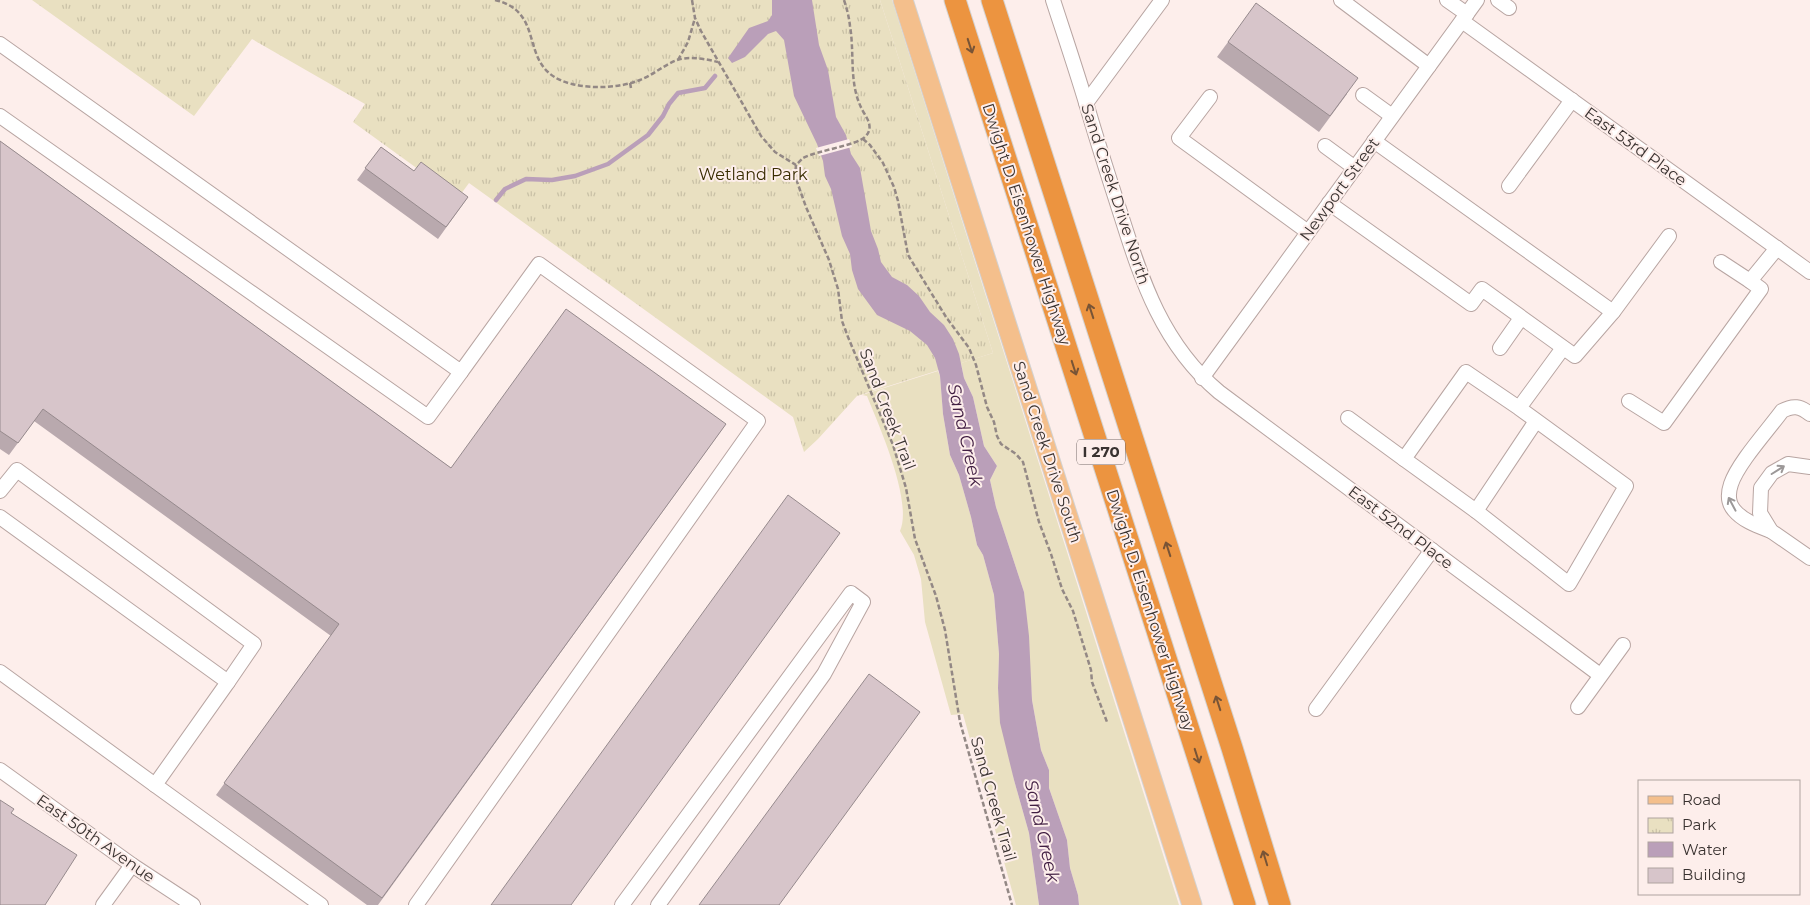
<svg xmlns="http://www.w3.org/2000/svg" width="1810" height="905" viewBox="0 0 1810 905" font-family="Montserrat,sans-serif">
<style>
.green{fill:#e9e0c1}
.park{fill:url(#park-tufts)}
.water{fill:#ba9fb9}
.pier{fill:#fdeeeb}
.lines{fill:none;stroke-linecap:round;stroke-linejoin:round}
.stream{stroke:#ba9fb9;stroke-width:4.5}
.minor-casing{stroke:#b8a5a2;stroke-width:16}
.major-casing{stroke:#d3d2d1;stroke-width:21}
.highway-casing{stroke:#d3d2d1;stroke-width:23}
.path{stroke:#938885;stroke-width:2.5;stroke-dasharray:5 2.5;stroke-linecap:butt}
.minor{stroke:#fff;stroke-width:14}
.major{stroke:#f4bf8c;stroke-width:19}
.highway{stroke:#ec9440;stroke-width:21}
.wall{fill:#b9a9ae}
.building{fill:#d7c5ca;stroke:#968a8d}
.oneway{stroke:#785436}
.oneway2{stroke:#9c9898}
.labels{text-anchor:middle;stroke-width:4;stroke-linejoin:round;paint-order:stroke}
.shield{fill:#fdeeeb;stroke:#746a68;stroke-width:1}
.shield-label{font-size:15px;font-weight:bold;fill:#393230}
.street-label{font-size:16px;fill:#393230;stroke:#fdeeeb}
.park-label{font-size:16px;fill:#382c00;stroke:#fdeeeb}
.water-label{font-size:18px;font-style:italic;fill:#411e42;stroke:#fdeeeb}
</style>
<defs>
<pattern id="park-tufts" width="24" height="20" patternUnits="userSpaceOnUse" patternTransform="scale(1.25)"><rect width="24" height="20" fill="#e9e0c1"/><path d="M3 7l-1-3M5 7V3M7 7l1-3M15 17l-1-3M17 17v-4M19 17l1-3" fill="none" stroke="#c9c1a6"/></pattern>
</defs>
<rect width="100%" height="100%" fill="#fdeeeb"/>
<!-- green -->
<g class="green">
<polygon points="880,0 892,0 1179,905 1079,905 1078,895 1070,868 1067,840 1049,788 1049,770 1041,750 1032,700 1024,592 996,507 990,480 997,466 984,446 973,397 964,378 961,363 993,353"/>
<path d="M 938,371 L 940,376 L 943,414 L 950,455 L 959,475 L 971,517 L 977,545 L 983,555 L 994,595 L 999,654 L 998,688 L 1014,780 L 1029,833 L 1039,905 L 1016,905 L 963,714 L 951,715 L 925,622 L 921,579 L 914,555 L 900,531 C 913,501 879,426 867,396 L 862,395 Z"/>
</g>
<!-- park -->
<polygon class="park" points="32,0 880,0 993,353 857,396 818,439 804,452 793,417 469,183 458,198 353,122 365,104 252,39 194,116"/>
<!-- water -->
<polygon class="water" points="772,0 812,0 819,45 828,70 836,117 846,135 851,154 860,168 871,231 878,249 881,262 892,277 907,285 919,296 930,312 944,325 953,339 959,354 964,378 973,397 984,446 997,466 990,480 996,507 1024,592 1029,636 1032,700 1041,750 1049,770 1049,788 1067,840 1070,868 1078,895 1079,905 1039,905 1029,833 1014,780 1000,723 998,688 999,654 994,595 983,555 977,545 971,517 959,475 950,455 943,414 940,376 935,358 927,345 910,331 877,315 858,289 852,270 850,254 842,236 831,189 825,176 823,161 817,144 794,96 784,40 776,31 768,34 745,57 732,63 728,58 749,28 768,21 772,15"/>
<!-- pier -->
<polygon class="pier" points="849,139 852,147 819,156 816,148"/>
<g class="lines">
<!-- stream -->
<polyline class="stream" points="496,200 505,189 526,179 552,180 575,176 608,164 648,135 663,116 669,104 678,93 705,88 715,76"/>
<defs>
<g id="minor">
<path d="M 1053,0 C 1065,37 1078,75 1089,113 C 1099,147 1110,181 1121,215 C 1142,282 1163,345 1219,392 L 1600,675"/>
<polyline points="1341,0 1429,66"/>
<polyline points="1447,0 1467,14"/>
<polyline points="1498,0 1509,8"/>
<polyline points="1462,21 1810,272"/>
<polyline points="0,44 461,372 539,264 758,421 416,905"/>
<polyline points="1363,95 1392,116"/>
<polyline points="1210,97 1179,138 1308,232"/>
<polyline points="1086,103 1162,0"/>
<polyline points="0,116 428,417 461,372"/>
<polyline points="1374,141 1613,312 1669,236"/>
<polyline points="1325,146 1355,168"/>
<polyline points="1509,186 1572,100"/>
<polyline points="1329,203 1471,304 1482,289 1575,356 1613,312"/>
<polyline points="1721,262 1750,281"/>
<polyline points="1500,348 1521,318"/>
<polyline points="1202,378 1477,0"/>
<polyline points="1629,401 1664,423 1761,289 1750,281 1777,248"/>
<polyline points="1519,408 1626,486 1569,584 1476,511 1404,459 1466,372 1519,408 1563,348"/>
<polyline points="1348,418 1404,459"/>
<polyline points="1810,467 1788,464 1772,473 1761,488 1760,513 1771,531 1810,558"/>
<polyline points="0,491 17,470 254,644 228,682"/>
<polyline points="1476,511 1536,421"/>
<polyline points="0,517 228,682 155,785 321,905"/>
<path d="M 1771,531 C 1758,526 1743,521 1734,510 C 1728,503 1728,493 1731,484 C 1738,463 1768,430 1782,411 C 1793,405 1800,406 1810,414"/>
<polyline points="0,672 155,785"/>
<polyline points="1578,707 1623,645"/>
<polyline points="1316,709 1432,550"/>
<polyline points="0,770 132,865 193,905"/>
<polyline points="103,905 132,865"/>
<polyline points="622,905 851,593 863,602 824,674 658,905"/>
</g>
<polyline id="major" points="903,0 1192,905"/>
<g id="highway">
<polyline points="955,0 1245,905"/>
<polyline points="992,0 1232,748 1280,905"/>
</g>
</defs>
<!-- minor casing -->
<use href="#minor" class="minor-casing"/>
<!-- major casing -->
<use href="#major" class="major-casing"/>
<!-- highway casing -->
<use href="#highway" class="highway-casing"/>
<!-- path -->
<g class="path">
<path d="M 495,0 C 550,13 514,70 572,84 C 593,89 620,88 640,80 C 653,75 664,65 677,60 C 689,56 706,59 718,62"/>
<polyline points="692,0 695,18 701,31 761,136 775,152 796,165"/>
<path d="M 844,0 C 847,9 849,17 850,26 C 855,56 848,86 864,113 C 869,121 873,129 865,137 C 857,145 816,151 803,158 L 796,165 L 795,176 L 806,207 L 829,260 L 838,289 L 842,321 L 848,337 L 893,445 L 906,488 L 915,539 L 936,596 L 945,630 L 960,722 L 1012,905"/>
<polyline points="678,60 688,42 695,18"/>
<polyline points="630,83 631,88"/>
<polyline points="863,139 870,145 883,163 894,187 898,201 908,255 946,317 969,348 976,365 987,407 994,422 997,436 1001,444 1016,454 1023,462 1039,522 1051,554 1062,589 1073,611 1091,670 1092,682 1107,722"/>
</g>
<!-- minor -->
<use href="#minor" class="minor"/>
<!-- major -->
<use href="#major" class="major"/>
<!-- highway -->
<use href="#highway" class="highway"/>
</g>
<!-- wall -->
<g class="wall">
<polygon points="1228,42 1347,94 1319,132 1217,57"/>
<polygon points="0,141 451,468 726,424 378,905 367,905 216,795 331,636 34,421 9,455 0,449"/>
<polygon points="381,147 414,171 468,197 438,239 357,180"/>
</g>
<!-- building -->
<g class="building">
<polygon points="1256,3 1358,78 1330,116 1228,42"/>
<polygon points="0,141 451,468 566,309 726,424 382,898 224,783 339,624 43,409 18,443 0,431"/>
<polygon points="381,147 414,171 421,162 468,197 446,227 365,168"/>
<polygon points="788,495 840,533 571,905 491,905"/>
<polygon points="869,674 920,712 779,905 699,905"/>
<polygon points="0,800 14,809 11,813 77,855 45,905 0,905"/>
</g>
<!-- one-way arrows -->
<defs><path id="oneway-shaft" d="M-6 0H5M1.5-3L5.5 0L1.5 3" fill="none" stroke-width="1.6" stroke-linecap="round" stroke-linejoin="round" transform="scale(1.25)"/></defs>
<g class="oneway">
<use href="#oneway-shaft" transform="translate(970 46) rotate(72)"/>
<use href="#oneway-shaft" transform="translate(1091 311) rotate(-108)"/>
<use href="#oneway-shaft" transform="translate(1074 368) rotate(72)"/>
<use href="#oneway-shaft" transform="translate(1168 549) rotate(-108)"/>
<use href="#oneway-shaft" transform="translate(1218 703) rotate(-108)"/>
<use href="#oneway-shaft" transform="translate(1197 756) rotate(72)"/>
<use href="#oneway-shaft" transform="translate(1265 858) rotate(-107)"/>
</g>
<g class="oneway2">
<use href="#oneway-shaft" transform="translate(1778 470) rotate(-32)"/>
<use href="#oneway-shaft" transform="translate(1732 504) rotate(-118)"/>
</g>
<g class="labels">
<!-- shield labels -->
<rect class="shield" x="1077" y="439.5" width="48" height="25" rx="4"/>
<g class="shield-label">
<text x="1101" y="457">I 270</text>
</g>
<!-- street labels -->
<g class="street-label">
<text transform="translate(1636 146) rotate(36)" y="6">East 53rd Place</text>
<text transform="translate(1339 189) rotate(-54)" y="6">Newport Street</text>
<text transform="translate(1116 194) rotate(72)" y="6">Sand Creek Drive North</text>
<text transform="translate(1027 224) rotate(72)" y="6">Dwight D. Eisenhower Highway</text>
<text transform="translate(888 409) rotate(69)" y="6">Sand Creek Trail</text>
<text transform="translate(1048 452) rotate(72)" y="6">Sand Creek Drive South</text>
<text transform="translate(1401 527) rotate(37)" y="6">East 52nd Place</text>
<text transform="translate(1151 610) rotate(72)" y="6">Dwight D. Eisenhower Highway</text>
<text transform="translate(994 799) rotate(74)" y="6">Sand Creek Trail</text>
<text transform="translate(96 838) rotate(35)" y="6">East 50th Avenue</text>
</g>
<!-- park labels -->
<g class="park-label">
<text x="753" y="180">Wetland Park</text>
</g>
<!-- water labels -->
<g class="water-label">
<text transform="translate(965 435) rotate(77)" y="6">Sand Creek</text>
<text transform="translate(1042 831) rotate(77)" y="6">Sand Creek</text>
</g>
</g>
<!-- legend -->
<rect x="1638" y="780" width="162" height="115" fill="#fdeeeb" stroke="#afa3a0"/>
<rect x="1648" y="796" width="25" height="8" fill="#f4bf8c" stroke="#afa3a0"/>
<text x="1682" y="805" font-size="15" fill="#393230">Road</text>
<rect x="1648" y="818" width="25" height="15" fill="url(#park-tufts)" stroke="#afa3a0"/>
<text x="1682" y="830" font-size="15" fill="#393230">Park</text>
<rect x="1648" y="842" width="25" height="15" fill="#ba9fb9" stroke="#afa3a0"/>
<text x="1682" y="855" font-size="15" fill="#393230">Water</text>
<rect x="1648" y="868" width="25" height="15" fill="#d7c5ca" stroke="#afa3a0"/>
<text x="1682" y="880" font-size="15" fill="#393230">Building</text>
</svg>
